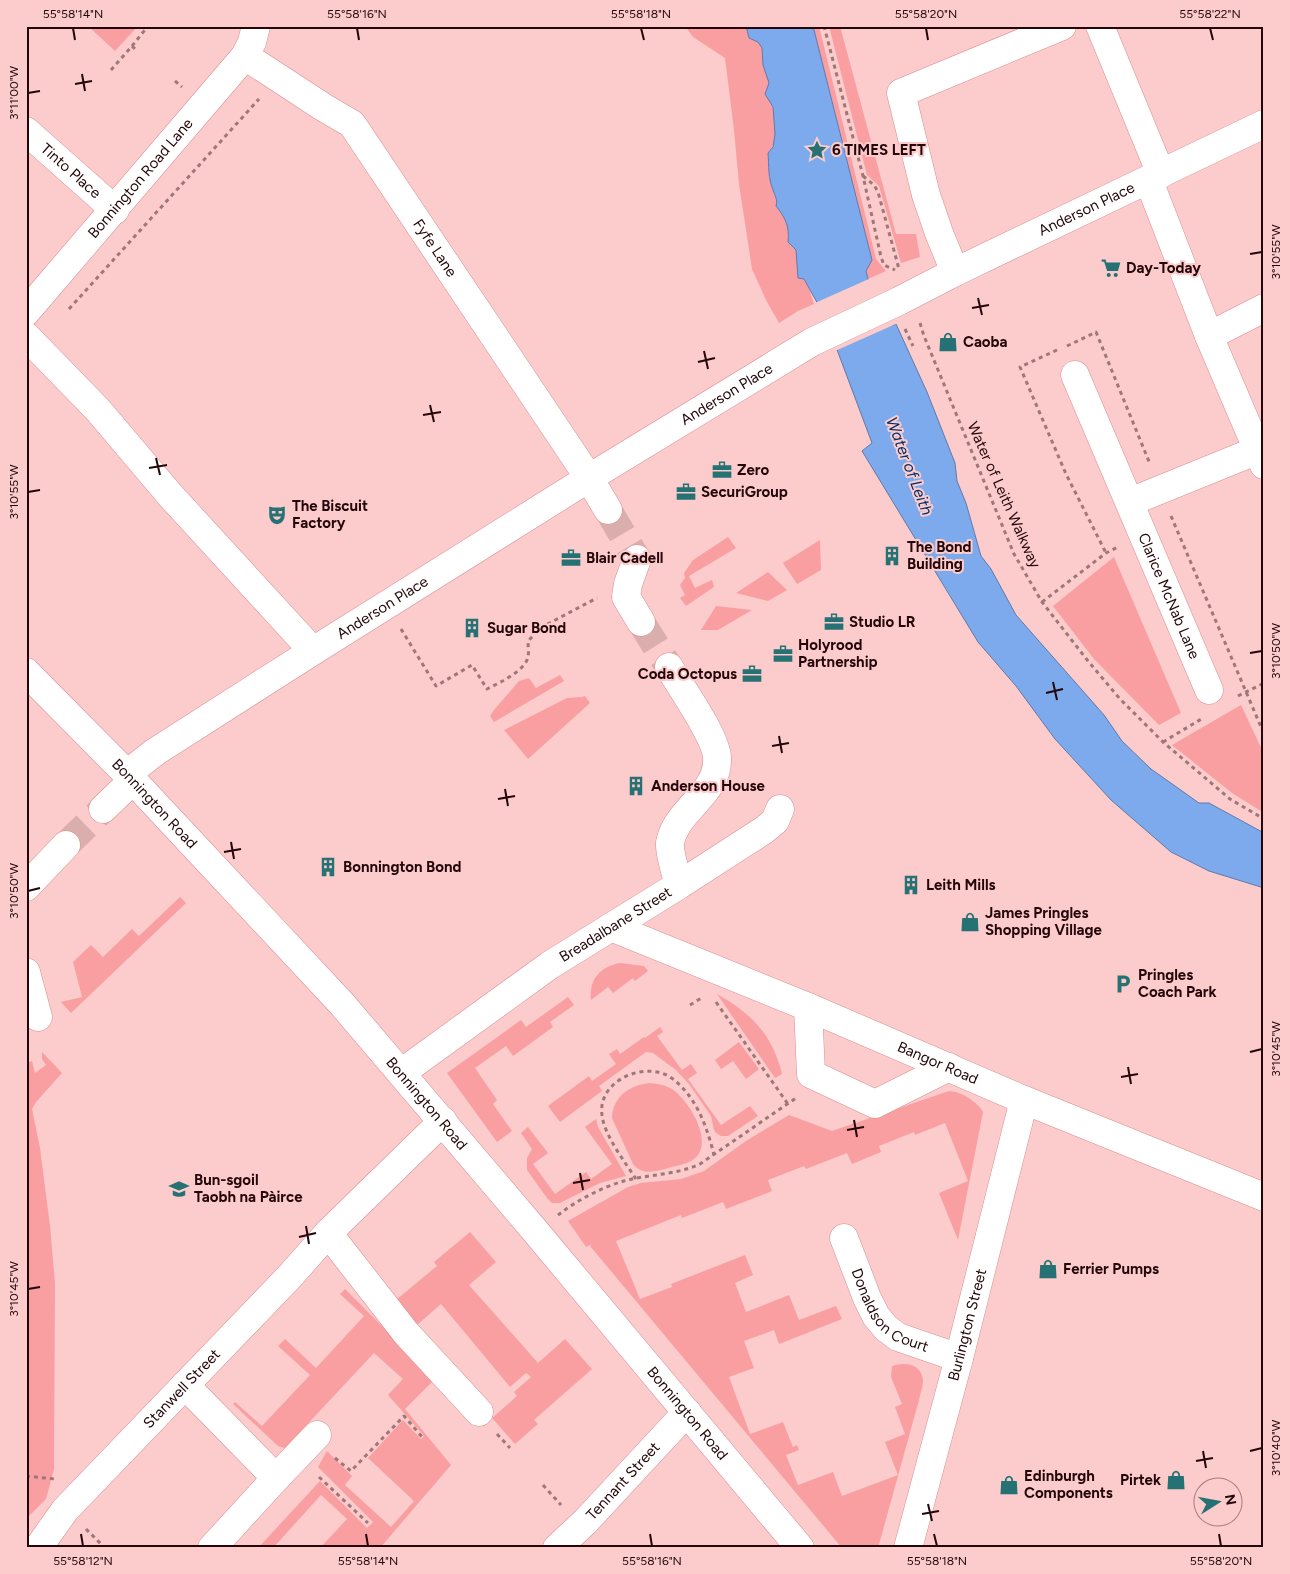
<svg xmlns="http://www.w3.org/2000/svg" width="1290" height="1574" viewBox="0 0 1290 1574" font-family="Figtree,sans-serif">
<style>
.green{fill:#f99fa2}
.water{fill:#7caaed;stroke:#6179a9}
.pier{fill:#fccbcb}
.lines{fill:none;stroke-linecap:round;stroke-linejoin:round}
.minor-tunnel{stroke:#dbaeae;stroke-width:28;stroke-dasharray:28 14;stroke-linecap:butt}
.minor-casing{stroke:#da8e90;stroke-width:29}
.major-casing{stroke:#da8e90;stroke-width:29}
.path{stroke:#9f7778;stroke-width:3;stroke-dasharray:4 4;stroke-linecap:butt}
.minor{stroke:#fff;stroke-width:28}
.major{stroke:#fff;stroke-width:28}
.ticks{fill:none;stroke:#23070a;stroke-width:2}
.labels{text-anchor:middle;stroke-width:4;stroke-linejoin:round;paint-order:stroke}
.poi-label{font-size:15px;font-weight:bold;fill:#23070a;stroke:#fccbcb;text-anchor:start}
.street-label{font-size:15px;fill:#23070a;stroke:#fccbcb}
.water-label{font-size:16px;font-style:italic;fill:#012e68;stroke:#fccbcb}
.neatline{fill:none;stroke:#23070a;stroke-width:2}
.ticks-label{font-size:12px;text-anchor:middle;fill:#23070a}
</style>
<rect width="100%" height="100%" fill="#fccbcb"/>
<!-- green -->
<g class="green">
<polygon points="88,26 138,26 115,51"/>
<path d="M 685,26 L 746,26 L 749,38 L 758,42 L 762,48 L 763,65 L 769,83 L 765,94 C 768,99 772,104 773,109 C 777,123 778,142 768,153 C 769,166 768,178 773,190 C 775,196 778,200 776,206 C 785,217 790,228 788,242 L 796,250 L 804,279 L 808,285 L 814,304 L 798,311 L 779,323 L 766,300 L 752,269 L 739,184 L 734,130 L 725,58 L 693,37 Z"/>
<polygon points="813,26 819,26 876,259 886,271 868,279 866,271 872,260"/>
<polygon points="829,26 840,26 896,234 916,234 920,257 901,263 879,186 867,175"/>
<polygon points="728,537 736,548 689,576 695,588 712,580 714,587 686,606 680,598 685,595 680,585 685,578 684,573 693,560"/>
<polygon points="820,540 821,570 797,584 783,563"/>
<polygon points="1114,557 1181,713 1159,725 1094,659 1053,606"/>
<polygon points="768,572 787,590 768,601 736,593"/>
<polygon points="716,606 752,610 718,630 701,630"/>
<polygon points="560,675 564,681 494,722 490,716 494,710 519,681 529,678 536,688"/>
<polygon points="585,696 590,703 528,759 504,730 567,698 582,697"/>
<polygon points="1241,705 1264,754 1264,813 1232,793 1172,745"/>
<polygon points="180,897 186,903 71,1013 61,1002 82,997 73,962 91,945 103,957 132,929 139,936"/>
<path d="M 620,963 L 644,966 L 648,971 L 635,981 L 633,978 L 613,993 L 608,987 L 591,1000 C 589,979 600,967 620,963 Z"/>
<path d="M 717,994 C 752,1014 772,1034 782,1074 L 775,1078 Z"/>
<polygon points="568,997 574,1005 550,1022 553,1027 513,1056 506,1046 475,1068 497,1100 493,1104 512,1131 497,1142 447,1073 521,1020 526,1027"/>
<polygon points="660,1027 663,1032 657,1036 682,1070 691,1064 697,1073 688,1079 721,1125 750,1106 758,1116 728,1136 721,1136 716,1133 714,1130 711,1116 689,1084 676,1070 653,1053 646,1052 599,1086 602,1091 560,1122 548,1106 589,1076 592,1081 616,1064 609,1054 617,1049 620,1054 644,1037 645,1038"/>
<polygon points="739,1042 759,1069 746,1079 733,1061 721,1069 715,1060"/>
<polygon points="42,1052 62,1073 36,1102 32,1109 40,1148 50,1226 55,1283 54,1469 46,1499 26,1519 26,1063 32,1061 35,1073 46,1065 42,1059"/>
<path d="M 650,1083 C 658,1084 665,1085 672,1089 C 689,1100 718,1147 691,1161 C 684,1165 673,1166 665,1169 C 652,1172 642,1175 633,1164 L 612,1118 C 613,1096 630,1085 650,1083 Z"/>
<path d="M 949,1091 C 960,1091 978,1102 983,1112 L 958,1240 L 939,1193 L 968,1181 L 945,1123 L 915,1135 L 914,1132 L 879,1146 L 881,1152 L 852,1164 L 847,1153 L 806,1169 L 804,1166 L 768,1180 L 772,1191 L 726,1209 L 723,1202 L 682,1218 L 681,1215 L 616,1241 L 640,1299 L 672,1287 L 671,1284 L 745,1255 L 753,1275 L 735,1283 L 746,1312 L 789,1295 L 799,1320 L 836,1306 L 842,1319 L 779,1344 L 774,1330 L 744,1341 L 754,1368 L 729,1377 L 750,1434 L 783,1422 L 793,1447 L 797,1445 L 799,1450 L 786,1455 L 798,1485 L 833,1472 L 842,1496 L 898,1475 L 885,1442 L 905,1434 L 895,1407 L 902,1404 L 891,1377 L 892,1366 C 904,1362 922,1363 923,1381 C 923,1387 920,1394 919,1400 L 878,1548 L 842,1548 L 590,1246 L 592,1244 L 586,1247 L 568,1221 L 628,1187 L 641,1183 L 681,1179 L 704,1171 L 746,1141 L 789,1115 L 832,1131 Z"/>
<polygon points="596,1119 598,1127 626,1176 600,1183 560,1203 552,1203 547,1198 527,1170 527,1158 532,1149 521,1133 528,1127 548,1153 533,1164 555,1194 586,1172 591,1179 612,1164 585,1127"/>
<polygon points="470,1232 496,1262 469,1285 538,1363 565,1339 592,1369 534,1420 538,1424 515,1444 492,1418 517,1396 514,1392 531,1377 526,1373 510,1387 441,1304 417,1325 396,1300 437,1266 434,1262"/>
<polygon points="345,1289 435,1379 405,1409 451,1465 380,1548 320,1548 347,1519 321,1495 273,1548 258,1548 320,1481 367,1528 373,1522 318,1467 327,1451 352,1476 345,1485 391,1527 414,1501 368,1458 403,1420 421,1439 424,1436 388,1395 403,1379 374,1353 301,1431 305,1435 288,1449 278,1446 233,1404 235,1402 262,1426 310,1375 278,1346 285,1339 316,1368 364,1316 340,1294"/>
</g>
<!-- water -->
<path class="water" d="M 746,26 L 813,26 L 872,260 L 866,271 L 874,303 L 891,326 L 896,324 L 927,392 L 955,463 L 957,481 L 966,503 L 981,556 L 991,569 L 1016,615 L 1104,715 L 1122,741 L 1151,769 L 1199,803 L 1209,803 L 1264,833 L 1264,888 L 1209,871 L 1171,852 L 1111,800 L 1055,739 L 1016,686 L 978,642 L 862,451 L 872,443 L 824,315 L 804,279 L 798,278 L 796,250 L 788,242 C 790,227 785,217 776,206 C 778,200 775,196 773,190 C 768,178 769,166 768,153 L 773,147 L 775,134 L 773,107 L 765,94 L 769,83 L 763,65 L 762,48 L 758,42 L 749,38 Z"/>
<!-- pier -->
<polygon class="pier" points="871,278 877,302 892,323 896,322 898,323 835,351 822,316 815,303"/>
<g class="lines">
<!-- minor-tunnel -->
<g class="minor-tunnel">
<polyline points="608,510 637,559"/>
<polyline points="641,622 669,667"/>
<polyline points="66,845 103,809"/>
</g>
<defs>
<g id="minor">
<polyline points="1100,26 1161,174"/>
<path id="s1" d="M 245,56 L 323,107 L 352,124 L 589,478 L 608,510"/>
<path id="s2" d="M 26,131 L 115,210"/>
<polyline points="1149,181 1209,336 1264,465"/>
<polyline points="955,272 939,233 926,195 901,93 1062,26"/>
<path id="s3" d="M 26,312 L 245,56 L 252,42 L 256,26"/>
<polyline points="26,336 98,410 170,495 313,651"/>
<polyline points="1209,336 1264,308"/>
<path id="s4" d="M 1075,375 L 1209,690"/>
<polyline points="1130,502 1258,450"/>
<polyline points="637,559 628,584 626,597 641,622"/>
<path id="s5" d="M 127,774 L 155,752 L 313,651 L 589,478 L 812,342 L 899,301 L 955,272 L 1264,124"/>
<polyline points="103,809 133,780"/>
<polyline points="679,885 764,830 775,821 780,809"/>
<polyline points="26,887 66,845"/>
<path id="s6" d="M 611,927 L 808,1007 L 1024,1100 L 1264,1197"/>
<polyline points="26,972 38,1017"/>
<polyline points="808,1007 811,1074 875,1104 949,1067"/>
<path id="s7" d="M 401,1073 L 550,965 L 679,885 C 676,874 669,853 670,843 C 676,809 719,794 717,758 C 717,738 680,686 669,667"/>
<polyline points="328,1233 406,1333 479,1412"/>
<path id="s8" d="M 844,1238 L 867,1298 L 876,1316 L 886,1328 L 898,1337 L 959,1358"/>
<polyline points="185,1385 276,1478 212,1548"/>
<polyline points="276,1478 317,1435"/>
<path id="s9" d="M 38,1548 L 65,1510 L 291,1275 L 328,1233 L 443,1121"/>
<path id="s10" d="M 557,1548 L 585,1522 L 687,1412"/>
<path id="s11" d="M 908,1548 L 959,1358 L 1024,1100"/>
</g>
<g id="major">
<path id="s12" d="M 26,672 L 127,774 L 342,1004 L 536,1232 L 800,1548"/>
</g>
</defs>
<!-- minor casing -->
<use href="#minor" class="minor-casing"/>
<!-- major casing -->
<use href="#major" class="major-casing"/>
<!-- path -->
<g class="path">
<polyline points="824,26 863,176 881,257 884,265 895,270"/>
<polyline points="132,46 148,26"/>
<polyline points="111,70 132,46 137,51"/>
<polyline points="175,81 182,87"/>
<polyline points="863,176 874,185 878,192 899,269"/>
<polyline points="69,309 259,99"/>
<polyline points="920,323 924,336 1014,554 1042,602 1088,661 1120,699 1163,742 1230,799 1264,819"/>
<polyline points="905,329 913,346"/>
<polyline points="1067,346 1096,332 1150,464"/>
<polyline points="1057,350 1020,367 1066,474 1106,553"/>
<polyline points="1171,516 1264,734"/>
<polyline points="1042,602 1106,553 1118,547"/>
<path d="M 401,629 L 436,686 L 472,665 L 487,689 C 499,683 525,671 528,657 C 529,652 528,646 528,641 L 542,627 L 597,598"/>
<polyline points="1238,696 1264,683"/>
<polyline points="1163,742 1203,718"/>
<polyline points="716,1002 788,1104"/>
<polyline points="690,1005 703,997"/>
<path d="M 636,1179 C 625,1162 604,1135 602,1115 C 597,1080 647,1059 673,1079 C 697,1098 707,1127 714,1155"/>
<path d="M 558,1215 C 576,1201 602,1187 624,1181 C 650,1174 676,1175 700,1164 L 796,1098"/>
<polyline points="497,1434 510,1448"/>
<polyline points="335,1458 351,1471 404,1416 423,1438"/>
<polyline points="26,1476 55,1479"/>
<polyline points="319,1477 368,1523"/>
<polyline points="543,1485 561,1505"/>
<polyline points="86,1529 105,1548"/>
</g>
<!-- minor -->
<use href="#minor" class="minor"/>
<!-- major -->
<use href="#major" class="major"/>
</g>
<!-- ticks -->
<path class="ticks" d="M 73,28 L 75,40M 357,28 L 359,40M 641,28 L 644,40M 926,28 L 928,40M 1210,28 L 1213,40M 82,74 L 85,91M 75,84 L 92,81M 28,93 L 40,91M 1250,254 L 1262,252M 978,298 L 982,315M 972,308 L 989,305M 704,351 L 708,369M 698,362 L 715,358M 430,405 L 434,422M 423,415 L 441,412M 156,458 L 160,475M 149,468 L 167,465M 28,492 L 40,490M 1250,653 L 1262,651M 1053,682 L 1057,700M 1046,693 L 1063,689M 779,736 L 782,753M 772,746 L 789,743M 505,789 L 508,806M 498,799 L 515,796M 231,842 L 234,859M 224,852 L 241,849M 28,891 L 40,888M 1250,1052 L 1262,1049M 1128,1067 L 1131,1084M 1121,1077 L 1138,1074M 854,1120 L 857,1137M 847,1130 L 864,1127M 580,1173 L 583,1190M 573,1183 L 590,1180M 306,1226 L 309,1244M 299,1237 L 316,1233M 28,1289 L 40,1287M 1203,1451 L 1206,1468M 1250,1451 L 1262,1448M 1196,1461 L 1213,1458M 928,1504 L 932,1521M 922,1514 L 939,1511M 81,1534 L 83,1546M 366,1534 L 368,1546M 650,1534 L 652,1546M 934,1534 L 937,1546M 1219,1534 L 1221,1546"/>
<!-- icons -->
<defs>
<symbol id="sight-bare" viewBox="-9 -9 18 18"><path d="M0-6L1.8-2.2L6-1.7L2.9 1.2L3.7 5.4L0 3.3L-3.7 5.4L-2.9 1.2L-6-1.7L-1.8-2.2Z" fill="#267173" stroke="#fccbcb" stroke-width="2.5" paint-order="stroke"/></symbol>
<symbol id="supermarket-bare" viewBox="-9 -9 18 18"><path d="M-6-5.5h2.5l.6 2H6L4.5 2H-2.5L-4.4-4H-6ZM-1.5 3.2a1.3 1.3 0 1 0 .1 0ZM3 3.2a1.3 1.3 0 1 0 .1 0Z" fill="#267173" stroke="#fccbcb" stroke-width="2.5" paint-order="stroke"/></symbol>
<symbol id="shop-bare" viewBox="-9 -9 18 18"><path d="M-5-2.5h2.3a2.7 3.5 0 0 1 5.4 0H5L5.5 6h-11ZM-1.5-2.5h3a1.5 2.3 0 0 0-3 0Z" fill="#267173" stroke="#fccbcb" stroke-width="2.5" paint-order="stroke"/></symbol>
<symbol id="office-bare" viewBox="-9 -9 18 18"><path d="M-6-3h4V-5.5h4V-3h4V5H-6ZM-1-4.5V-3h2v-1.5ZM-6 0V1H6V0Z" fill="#267173" stroke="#fccbcb" stroke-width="2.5" paint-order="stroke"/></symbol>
<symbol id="theatre-bare" viewBox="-9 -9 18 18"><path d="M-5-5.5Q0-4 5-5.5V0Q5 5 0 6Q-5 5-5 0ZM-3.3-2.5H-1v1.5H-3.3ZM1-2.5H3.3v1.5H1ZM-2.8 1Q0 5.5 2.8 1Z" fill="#267173" stroke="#fccbcb" stroke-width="2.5" paint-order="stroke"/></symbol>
<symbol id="building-bare" viewBox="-9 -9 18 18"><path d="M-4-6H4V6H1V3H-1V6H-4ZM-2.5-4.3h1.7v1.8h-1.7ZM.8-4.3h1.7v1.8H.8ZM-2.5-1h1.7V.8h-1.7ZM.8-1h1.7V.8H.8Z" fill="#267173" stroke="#fccbcb" stroke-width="2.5" paint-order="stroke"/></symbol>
<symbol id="parking-bare" viewBox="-9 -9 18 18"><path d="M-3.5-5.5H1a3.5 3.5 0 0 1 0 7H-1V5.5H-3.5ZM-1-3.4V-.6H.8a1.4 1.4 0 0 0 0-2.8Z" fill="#267173" stroke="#fccbcb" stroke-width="2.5" paint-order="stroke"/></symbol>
<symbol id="school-bare" viewBox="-9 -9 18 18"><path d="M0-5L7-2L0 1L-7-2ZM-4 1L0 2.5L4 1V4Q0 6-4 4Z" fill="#267173" stroke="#fccbcb" stroke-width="2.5" paint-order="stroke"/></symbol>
</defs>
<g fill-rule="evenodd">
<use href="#sight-bare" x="803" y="136" width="28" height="28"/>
<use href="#supermarket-bare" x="1097" y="254" width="28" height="28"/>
<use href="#shop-bare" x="934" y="328" width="28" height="28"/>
<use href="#office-bare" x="708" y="456" width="28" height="28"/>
<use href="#office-bare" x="672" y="478" width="28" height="28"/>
<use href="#theatre-bare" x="263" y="501" width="28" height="28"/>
<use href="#building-bare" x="878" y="542" width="28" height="28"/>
<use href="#office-bare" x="557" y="544" width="28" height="28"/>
<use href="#office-bare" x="820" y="608" width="28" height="28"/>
<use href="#building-bare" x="458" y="614" width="28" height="28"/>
<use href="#office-bare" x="769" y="640" width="28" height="28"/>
<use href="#office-bare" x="738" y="660" width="28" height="28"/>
<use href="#building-bare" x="622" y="772" width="28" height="28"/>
<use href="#building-bare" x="314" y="853" width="28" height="28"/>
<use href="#building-bare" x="897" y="871" width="28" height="28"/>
<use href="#shop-bare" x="956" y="908" width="28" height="28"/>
<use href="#parking-bare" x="1109" y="970" width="28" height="28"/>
<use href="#school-bare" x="165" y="1175" width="28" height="28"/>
<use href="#shop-bare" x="1034" y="1255" width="28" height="28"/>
<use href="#shop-bare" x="1162" y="1466" width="28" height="28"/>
<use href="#shop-bare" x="995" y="1471" width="28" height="28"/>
</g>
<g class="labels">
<!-- poi labels -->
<g class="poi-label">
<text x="832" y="155">6 TIMES LEFT</text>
<text x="1126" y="273">Day-Today</text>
<text x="963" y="347">Caoba</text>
<text x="737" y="475">Zero</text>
<text x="701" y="497">SecuriGroup</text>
<text x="292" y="511">The Biscuit<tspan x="292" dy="17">Factory</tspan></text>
<text x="907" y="552">The Bond<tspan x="907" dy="17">Building</tspan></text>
<text x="586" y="563">Blair Cadell</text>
<text x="849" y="627">Studio LR</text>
<text x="487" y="633">Sugar Bond</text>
<text x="798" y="650">Holyrood<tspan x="798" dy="17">Partnership</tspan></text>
<text x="737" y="679" text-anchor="end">Coda Octopus</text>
<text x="651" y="791">Anderson House</text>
<text x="343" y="872">Bonnington Bond</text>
<text x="926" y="890">Leith Mills</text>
<text x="985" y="918">James Pringles<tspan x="985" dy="17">Shopping Village</tspan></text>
<text x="1138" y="980">Pringles<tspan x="1138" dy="17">Coach Park</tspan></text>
<text x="194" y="1185">Bun-sgoil<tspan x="194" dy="17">Taobh na Pàirce</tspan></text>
<text x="1063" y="1274">Ferrier Pumps</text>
<text x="1024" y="1481">Edinburgh<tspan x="1024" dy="17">Components</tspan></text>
<text x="1161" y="1485" text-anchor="end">Pirtek</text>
</g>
<!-- street labels -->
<g class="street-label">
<text dy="5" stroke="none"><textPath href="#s2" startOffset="60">Tinto Place</textPath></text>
<text dy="5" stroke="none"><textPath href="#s3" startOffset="176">Bonnington Road Lane</textPath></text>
<text dy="5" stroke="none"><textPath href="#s5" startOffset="1115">Anderson Place</textPath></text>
<text dy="5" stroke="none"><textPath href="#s1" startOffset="276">Fyfe Lane</textPath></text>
<text dy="5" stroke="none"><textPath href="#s5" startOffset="710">Anderson Place</textPath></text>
<text transform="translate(1004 495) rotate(66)" y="5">Water of Leith Walkway</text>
<text dy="5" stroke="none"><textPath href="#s4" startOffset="240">Clarice McNab Lane</textPath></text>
<text dy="5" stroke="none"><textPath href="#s5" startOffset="305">Anderson Place</textPath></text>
<text dy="5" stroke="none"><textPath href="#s12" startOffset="184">Bonnington Road</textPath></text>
<text dy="5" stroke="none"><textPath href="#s7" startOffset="261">Breadalbane Street</textPath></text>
<text dy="5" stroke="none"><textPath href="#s6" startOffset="354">Bangor Road</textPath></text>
<text dy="5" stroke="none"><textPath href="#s12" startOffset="589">Bonnington Road</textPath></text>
<text dy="5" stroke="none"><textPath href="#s8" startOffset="90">Donaldson Court</textPath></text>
<text dy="5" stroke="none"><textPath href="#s11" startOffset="231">Burlington Street</textPath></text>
<text dy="5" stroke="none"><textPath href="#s9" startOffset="215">Stanwell Street</textPath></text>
<text dy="5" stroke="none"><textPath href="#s12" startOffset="994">Bonnington Road</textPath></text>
<text dy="5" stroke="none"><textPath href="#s10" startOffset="94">Tennant Street</textPath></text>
</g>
<!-- water labels -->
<g class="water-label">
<text transform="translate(910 466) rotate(69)" y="6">Water of Leith</text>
</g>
</g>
<!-- border -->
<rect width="1290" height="1574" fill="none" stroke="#fccbcb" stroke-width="55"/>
<!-- north arrow -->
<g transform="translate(1218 1502) rotate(79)"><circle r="24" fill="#fccbcb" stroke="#a57d7e"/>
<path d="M0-4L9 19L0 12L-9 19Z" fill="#267173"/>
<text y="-8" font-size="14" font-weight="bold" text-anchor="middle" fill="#23070a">N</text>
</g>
<rect x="28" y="28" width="1234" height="1518" class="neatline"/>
<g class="ticks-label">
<text x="73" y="18">55°58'14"N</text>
<text x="357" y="18">55°58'16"N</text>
<text x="641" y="18">55°58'18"N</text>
<text x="926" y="18">55°58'20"N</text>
<text x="1210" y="18">55°58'22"N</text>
<text transform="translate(14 93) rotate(-90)" y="4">3°11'00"W</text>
<text transform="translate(1276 252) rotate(-90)" y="4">3°10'55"W</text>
<text transform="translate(14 492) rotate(-90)" y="4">3°10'55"W</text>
<text transform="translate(1276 651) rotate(-90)" y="4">3°10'50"W</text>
<text transform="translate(14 891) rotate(-90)" y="4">3°10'50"W</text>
<text transform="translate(1276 1049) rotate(-90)" y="4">3°10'45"W</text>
<text transform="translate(14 1289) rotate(-90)" y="4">3°10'45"W</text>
<text transform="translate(1276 1448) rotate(-90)" y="4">3°10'40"W</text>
<text x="83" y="1565">55°58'12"N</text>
<text x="368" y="1565">55°58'14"N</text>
<text x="652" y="1565">55°58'16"N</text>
<text x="937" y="1565">55°58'18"N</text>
<text x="1221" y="1565">55°58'20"N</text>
</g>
</svg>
